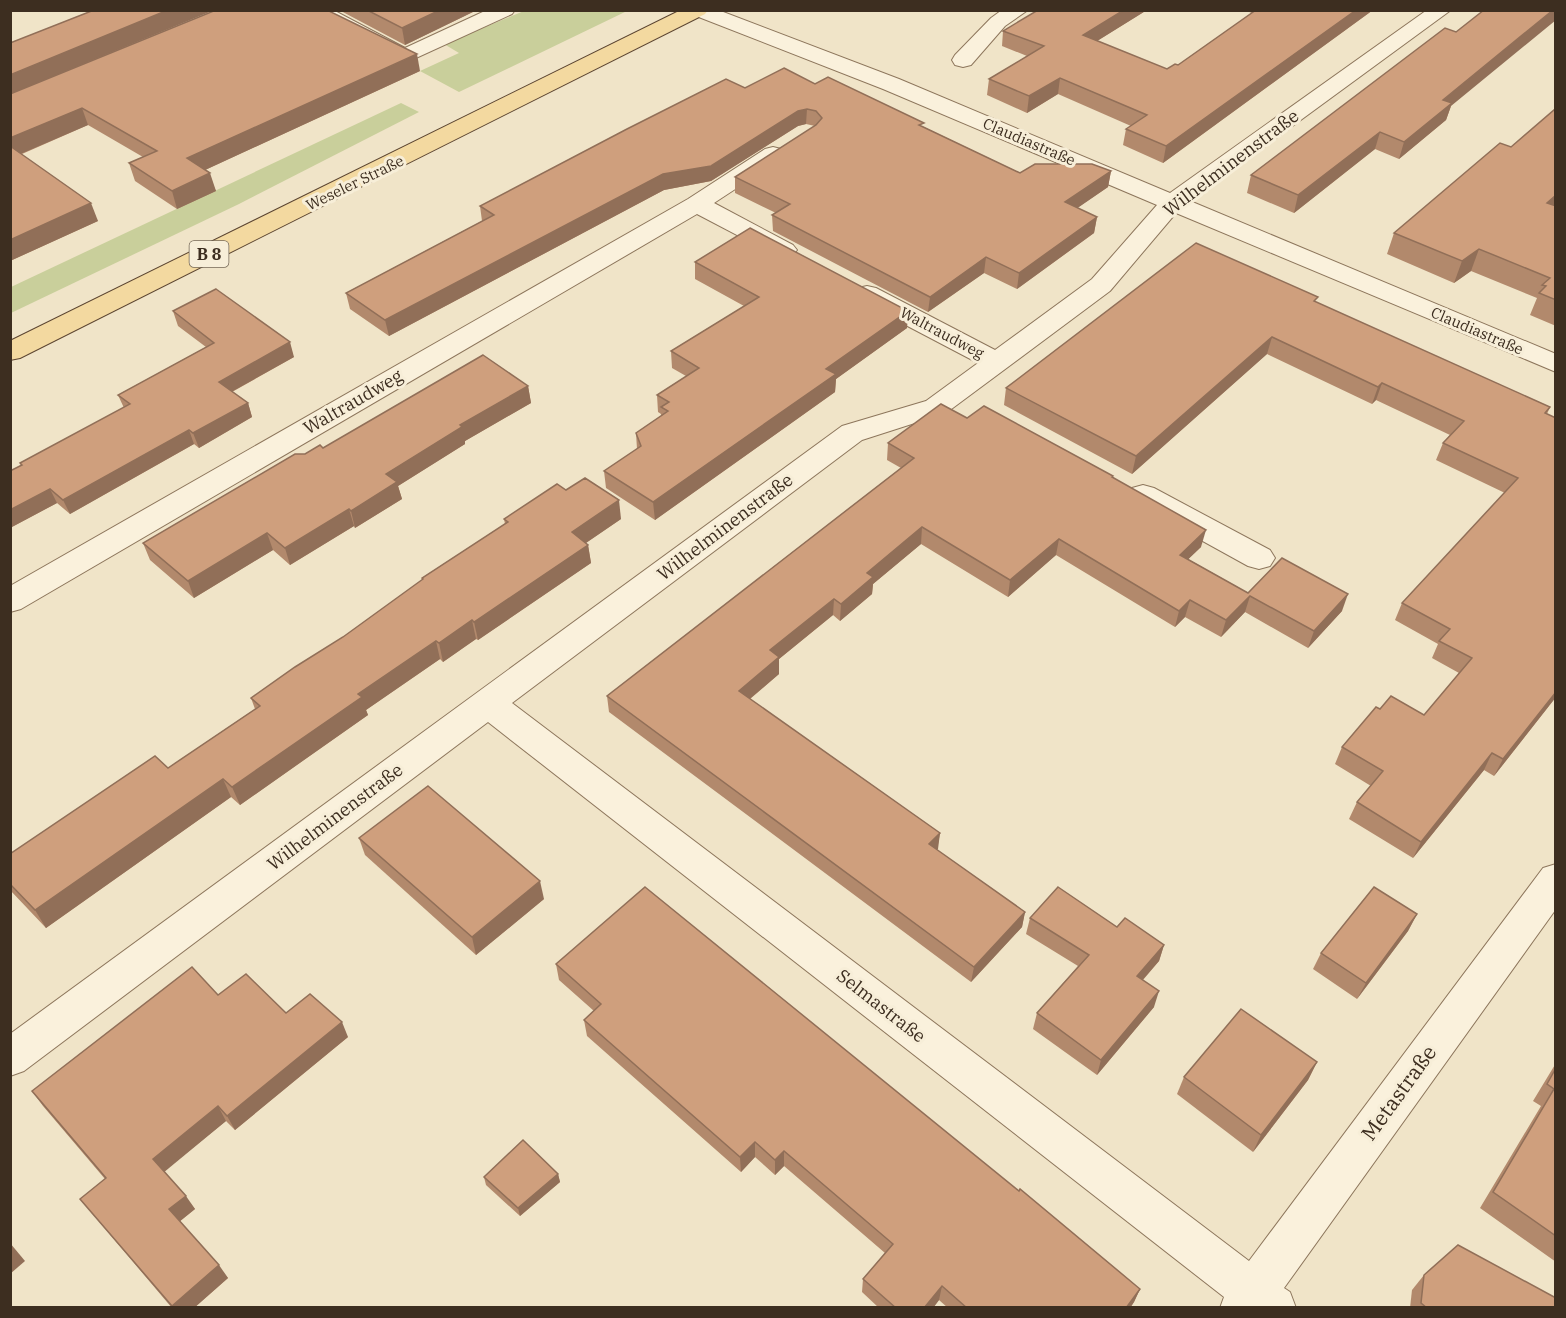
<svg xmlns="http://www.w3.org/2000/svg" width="1566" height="1318" viewBox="0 0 1566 1318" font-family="'IBM Plex Serif',serif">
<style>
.green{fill:#c9cf9b}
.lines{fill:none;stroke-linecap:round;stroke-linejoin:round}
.minor-casing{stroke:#8d765c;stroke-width:2}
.major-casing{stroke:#5b4430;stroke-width:2}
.minor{fill:#faf1dc;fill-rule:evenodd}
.major{fill:#f3d9a0;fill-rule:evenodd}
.wall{fill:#b2896c}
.shaded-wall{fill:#916f58}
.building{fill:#cf9f7d;stroke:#916f58;stroke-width:1.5}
.labels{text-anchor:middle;stroke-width:6;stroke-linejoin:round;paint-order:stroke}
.far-street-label{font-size:15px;fill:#3d2e20;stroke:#f7eed8}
.shield{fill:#f7eed8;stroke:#756857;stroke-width:1.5}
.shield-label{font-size:16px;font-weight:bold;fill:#3d2e20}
.street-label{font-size:18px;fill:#3d2e20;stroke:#f7eed8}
.near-street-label{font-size:21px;fill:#3d2e20;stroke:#f7eed8}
</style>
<rect width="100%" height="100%" fill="#f0e4c8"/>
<!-- green -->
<g class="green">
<polygon points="524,11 627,11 459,92 420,71 459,53 444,44"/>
<polygon points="401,103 419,112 239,204 11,313 11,287"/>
</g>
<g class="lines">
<defs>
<g id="minor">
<polygon points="306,10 333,10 405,48 487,10 515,10 512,14 405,63 309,14"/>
<polygon points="688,10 718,10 899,79 1170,193 1427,10 1451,10 1190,201 1556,354 1556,372 1176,213 1110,291 946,413 862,440 512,703 1249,1261 1543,868 1556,864 1556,909 1284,1288 1290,1292 1296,1308 1220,1308 1224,1297 488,722 24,1071 10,1076 10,1034 842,426 926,401 978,363 858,300 854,294 858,288 867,286 876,288 995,350 1092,279 1157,205 883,89 691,14"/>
<polygon points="1002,10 1028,10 1005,26 971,65 963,67 955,65 952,60 955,55 991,18"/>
<polygon points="773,147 781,149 785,154 781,159 714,203 793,245 797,250 793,255 784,258 775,255 697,214 21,609 10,612 10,586 688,199 765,149"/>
<polygon points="1143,485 1154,488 1270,550 1275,558 1270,566 1259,569 1248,566 1132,502 1128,495 1132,488"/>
</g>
<polygon id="major" points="681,10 708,10 705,14 20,358 10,360 10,341"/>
</defs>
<!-- minor casing -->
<use href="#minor" class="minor-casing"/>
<!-- major casing -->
<use href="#major" class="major-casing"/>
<!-- minor -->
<use href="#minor" class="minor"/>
<!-- major -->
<use href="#major" class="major"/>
</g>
<!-- wall -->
<g class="wall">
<polygon points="94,10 214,10 26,88 420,71 205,170 216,191 177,209 135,181 129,163 143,157 88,125 22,154 98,221 10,261 10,43"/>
<polygon points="339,10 477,10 405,45"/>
<polygon points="1147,10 1097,41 1167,69 1178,65 1252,13 1244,10 1373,10 1163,163 1123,145 1126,129 1131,126 1058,94 1027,113 987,95 989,79 1027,56 1002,46 1003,31"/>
<polygon points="815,84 924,127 1020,173 1111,171 1108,187 1077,208 1097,217 1094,233 1017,289 984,273 928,312 773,231 772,215 776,213 735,193 735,177 815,126 806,124 798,126 711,181 664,190 389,336 350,309 346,293 482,221 480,206 745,88"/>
<polygon points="1451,106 1446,120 1399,159 1375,149 1294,213 1247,193 1251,175"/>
<polygon points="1556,111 1556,326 1530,315 1537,298 1471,271 1454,283 1387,254 1394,233 1511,147"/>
<polygon points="695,262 908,311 907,328 836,379 835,392 655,520 606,488 604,471 637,449 636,433 661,416 661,414 658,412 657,395 686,376 672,368 671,351 744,306 695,279"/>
<polygon points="1317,303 1550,407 1547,414 1556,418 1556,697 1494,776 1484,770 1413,858 1349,819 1357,802 1371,786 1335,764 1342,747 1380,709 1424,715 1459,673 1432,658 1438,644 1395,620 1402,603 1505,493 1436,460 1443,443 1450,435 1376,400 1372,404 1267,354 1132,474 1004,405 1006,388"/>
<polygon points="173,311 294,357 232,392 248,403 252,417 199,448 194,444 70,514 57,503 10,528 10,471 21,465 20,463 124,408 118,395 206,347 178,326"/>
<polygon points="528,386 531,403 465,441 465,444 398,486 402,499 355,528 354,526 290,565 273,550 194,598 150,560 143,543 305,454 323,448"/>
<polygon points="967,418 1113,476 1113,478 1201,547 1188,559 1248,593 1342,611 1308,648 1245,612 1221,637 1185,617 1175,627 1056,555 1008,597 921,544 873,584 872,594 840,621 833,615 779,659 779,674 750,699 940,833 937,850 1025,912 1022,927 971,982 609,712 607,696 901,468 887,460 888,443"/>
<polygon points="566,490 621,519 586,543 588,545 591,563 478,640 476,639 443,662 440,659 366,710 368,715 240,805 231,797 46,928 10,890 10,854 168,768 255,709 251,698 343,637 422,580 422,578 505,524 504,519"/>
<polygon points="359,838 544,899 476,955 365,855"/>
<polygon points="1417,914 1408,931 1357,999 1313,969 1321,953"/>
<polygon points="1030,918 1117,927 1164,945 1159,961 1143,980 1154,1007 1097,1075 1033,1029 1037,1013 1078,966 1026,934"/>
<polygon points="556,964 1140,1289 1134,1302 1130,1308 948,1308 939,1300 933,1308 879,1308 862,1292 863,1279 885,1253 784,1166 775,1175 755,1157 741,1172 587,1036 584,1020 594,1011 559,980"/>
<polygon points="218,995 348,1037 235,1130 226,1121 164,1171 195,1209 180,1221 228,1278 194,1308 172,1308 80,1199 105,1179 43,1106 32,1091"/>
<polygon points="1317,1062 1308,1080 1253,1152 1177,1094 1184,1077"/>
<polygon points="1556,1063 1556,1262 1480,1208 1541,1106 1533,1101"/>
<polygon points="558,1174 560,1182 520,1216 486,1185 484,1177"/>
<polygon points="1424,1275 1556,1308 1410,1308 1412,1290"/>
</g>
<!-- shaded-wall -->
<g class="shaded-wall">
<polygon points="168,10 214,10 10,94 10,75"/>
<polygon points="440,10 477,10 405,45 402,28"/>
<polygon points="1124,10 1147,10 1081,51 1083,35"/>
<polygon points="1356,10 1373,10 1163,163 1166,146"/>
<polygon points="1553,10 1556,10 1556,20 1451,106 1446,120 1399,159 1404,142 1443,100"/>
<polygon points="417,54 420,71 192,176 187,158"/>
<polygon points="1060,78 1058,94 1027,113 1029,96"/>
<polygon points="82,108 88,125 11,158 10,138"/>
<polygon points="807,109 806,124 798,126 711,181 664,190 389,336 385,320 663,174 798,111"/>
<polygon points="1380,132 1375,149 1294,213 1298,195"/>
<polygon points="1111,171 1108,187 1063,218 1065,202"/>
<polygon points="210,173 216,191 177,209 172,191"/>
<polygon points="1556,195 1556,208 1547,203"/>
<polygon points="91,203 98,221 10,261 10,240"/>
<polygon points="1097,217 1094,233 1017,289 1019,273"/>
<polygon points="1479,249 1471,271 1454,283 1462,261"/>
<polygon points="986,257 984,273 928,312 930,297"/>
<polygon points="908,311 907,328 836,379 835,392 655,520 653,502 826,369"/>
<polygon points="1272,337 1267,354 1132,474 1136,456"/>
<polygon points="290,342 294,357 224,396 219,382"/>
<polygon points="1382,383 1376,400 1372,404 1378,387"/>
<polygon points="528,386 531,403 465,441 465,444 398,486 402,499 355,528 351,511 386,474 460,425"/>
<polygon points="248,403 252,417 199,448 193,433"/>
<polygon points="189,430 194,444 70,514 63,500"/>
<polygon points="50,489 57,503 10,528 10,510"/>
<polygon points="619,500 621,519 574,551 572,532"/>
<polygon points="349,509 354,526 290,565 285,548"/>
<polygon points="922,527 921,544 873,584 872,594 840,621 841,604 867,573"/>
<polygon points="1206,530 1201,547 1176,571 1180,555"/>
<polygon points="267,533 273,550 194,598 188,581"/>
<polygon points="1059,539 1056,555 1008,597 1010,580"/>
<polygon points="588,545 591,563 478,640 474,622"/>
<polygon points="1348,594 1342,611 1308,648 1314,631"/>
<polygon points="1250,596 1245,612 1221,637 1226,620"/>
<polygon points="834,599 833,615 779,659 779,674 739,708 739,691 770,650"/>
<polygon points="1190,600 1185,617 1175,627 1179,611"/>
<polygon points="472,620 476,639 443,662 439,643"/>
<polygon points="436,641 440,659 366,710 368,715 240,805 232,787 358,694"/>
<polygon points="1556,692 1556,697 1494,776 1503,759"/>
<polygon points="1492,753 1484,770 1413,858 1421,842"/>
<polygon points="223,779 231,797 46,928 35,910"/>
<polygon points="940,833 938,849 927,860 929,844"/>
<polygon points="540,881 544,899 476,955 472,937"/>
<polygon points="1025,912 1022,927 971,982 974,967"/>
<polygon points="1417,914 1408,931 1357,999 1366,983"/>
<polygon points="1164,945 1159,961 1132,992 1137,976"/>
<polygon points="1159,991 1154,1007 1097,1075 1101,1060"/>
<polygon points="342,1022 348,1037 235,1130 227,1116"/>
<polygon points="1317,1062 1308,1080 1253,1152 1261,1135"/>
<polygon points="218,1106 226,1121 163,1173 153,1159"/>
<polygon points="755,1142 755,1157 741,1172 740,1157"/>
<polygon points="784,1151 784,1166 775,1175 775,1160"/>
<polygon points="558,1174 560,1182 520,1216 518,1208"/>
<polygon points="186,1196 195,1209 179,1222 169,1209"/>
<polygon points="10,1243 25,1261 10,1274"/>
<polygon points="219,1265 228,1278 194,1308 173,1308 172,1306"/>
<polygon points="942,1286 939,1300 933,1308 924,1308"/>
<polygon points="1140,1289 1134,1302 1130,1308 1126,1308"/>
</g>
<!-- building -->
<g class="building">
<polygon points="94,10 168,10 10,75 10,43"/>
<polygon points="216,10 327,10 417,54 187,158 210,173 172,191 129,163 157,151 82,108 10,138 10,94"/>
<polygon points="367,10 440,10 402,28"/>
<polygon points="1038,10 1124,10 1083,35 1167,69 1175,64 1178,65 1256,10 1356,10 1166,146 1126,129 1147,115 1060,78 1029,96 989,79 1044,46 1003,31"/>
<polygon points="1484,10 1553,10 1443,100 1452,103 1404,142 1380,132 1298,195 1251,175 1445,28 1456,32"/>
<polygon points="784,68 815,84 828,77 924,123 919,125 1020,173 1035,164 1092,164 1111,171 1065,202 1097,217 1019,273 986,257 930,297 772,215 790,204 735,177 816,125 822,118 816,111 807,109 798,111 711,166 663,174 385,320 346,293 494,215 480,206 627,129 726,79 745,88"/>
<polygon points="1554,110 1556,111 1556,195 1547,203 1556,206 1556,300 1539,293 1546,286 1542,285 1550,278 1479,249 1462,261 1394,233 1500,143 1511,147"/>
<polygon points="10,146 91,203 10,240"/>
<polygon points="750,228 908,311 826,369 836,374 653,502 604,471 641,446 636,433 668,411 661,407 669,402 657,395 699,368 671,351 759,297 695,262"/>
<polygon points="1196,243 1318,297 1314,301 1550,407 1545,413 1556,418 1556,692 1503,759 1492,753 1421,842 1357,802 1383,771 1342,747 1376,707 1380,709 1391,696 1424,715 1472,658 1439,641 1450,629 1402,603 1518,478 1443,443 1464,421 1382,383 1378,387 1272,337 1136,456 1006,388"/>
<polygon points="216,289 290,342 219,382 248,403 193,433 189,430 63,500 50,489 10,510 10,471 22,465 20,463 130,404 118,395 214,343 173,311"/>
<polygon points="483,355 528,386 460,425 462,427 386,474 397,482 351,511 349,509 285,548 267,533 188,581 143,543 295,454 305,454 320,445 323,448"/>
<polygon points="941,404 967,418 984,406 1113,476 1112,477 1206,530 1180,555 1248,593 1282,558 1348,594 1314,631 1250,596 1226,620 1190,600 1179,611 1059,539 1010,580 922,527 867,573 873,577 841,604 834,599 770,650 779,657 739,691 940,833 929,844 1025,912 974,967 607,696 914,458 888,443"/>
<polygon points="585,478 619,500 572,532 588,545 474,622 472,620 439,643 436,641 358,694 362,697 232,787 223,779 35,910 10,884 10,854 155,756 168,768 260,706 251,698 295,667 343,637 423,579 422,578 508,522 504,519 557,484 566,490"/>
<polygon points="428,786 540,881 472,937 359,838"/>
<polygon points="645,887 1019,1191 1020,1189 1140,1289 1126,1308 967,1308 942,1286 924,1308 896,1308 863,1279 893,1244 784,1151 775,1160 755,1142 740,1157 584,1020 601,1004 556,964"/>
<polygon points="1058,887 1117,927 1125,918 1164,945 1137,976 1159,991 1101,1060 1037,1013 1089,955 1030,918"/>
<polygon points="1374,887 1417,914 1366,983 1321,953"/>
<polygon points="192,967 218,995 246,974 286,1013 310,994 342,1022 227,1116 218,1106 153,1159 186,1196 169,1209 219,1265 172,1306 80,1199 106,1178 32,1091"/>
<polygon points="1241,1009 1317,1062 1261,1135 1184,1077"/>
<polygon points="1556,1068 1556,1236 1493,1192 1554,1089 1547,1084"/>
<polygon points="523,1140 558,1174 518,1208 484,1177"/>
<polygon points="1458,1245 1556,1298 1556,1308 1427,1308 1421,1303 1424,1275"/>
</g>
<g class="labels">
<!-- far-street labels -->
<g class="far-street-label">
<text transform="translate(1029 142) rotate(23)" y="5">Claudiastraße</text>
<text transform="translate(355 183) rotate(-26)" y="5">Weseler Straße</text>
<text transform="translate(1477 331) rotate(23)" y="5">Claudiastraße</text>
<text transform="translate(942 333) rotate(28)" y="5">Waltraudweg</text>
</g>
<!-- shield labels -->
<rect class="shield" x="189.5" y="241" width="39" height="26" rx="4.5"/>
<g class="shield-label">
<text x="209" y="260">B 8</text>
</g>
<!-- street labels -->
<g class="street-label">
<text transform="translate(1231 163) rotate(-37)" y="6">Wilhelminenstraße</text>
<text transform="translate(353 402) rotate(-30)" y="6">Waltraudweg</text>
<text transform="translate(725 527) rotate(-37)" y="6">Wilhelminenstraße</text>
<text transform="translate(335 817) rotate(-37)" y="6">Wilhelminenstraße</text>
<text transform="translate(881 1006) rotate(38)" y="6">Selmastraße</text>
</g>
<!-- near-street labels -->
<g class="near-street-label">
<text transform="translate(1399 1093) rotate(-54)" y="7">Metastraße</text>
</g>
</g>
<!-- border -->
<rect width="1566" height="1318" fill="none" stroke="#3d2e20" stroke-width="24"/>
</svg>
